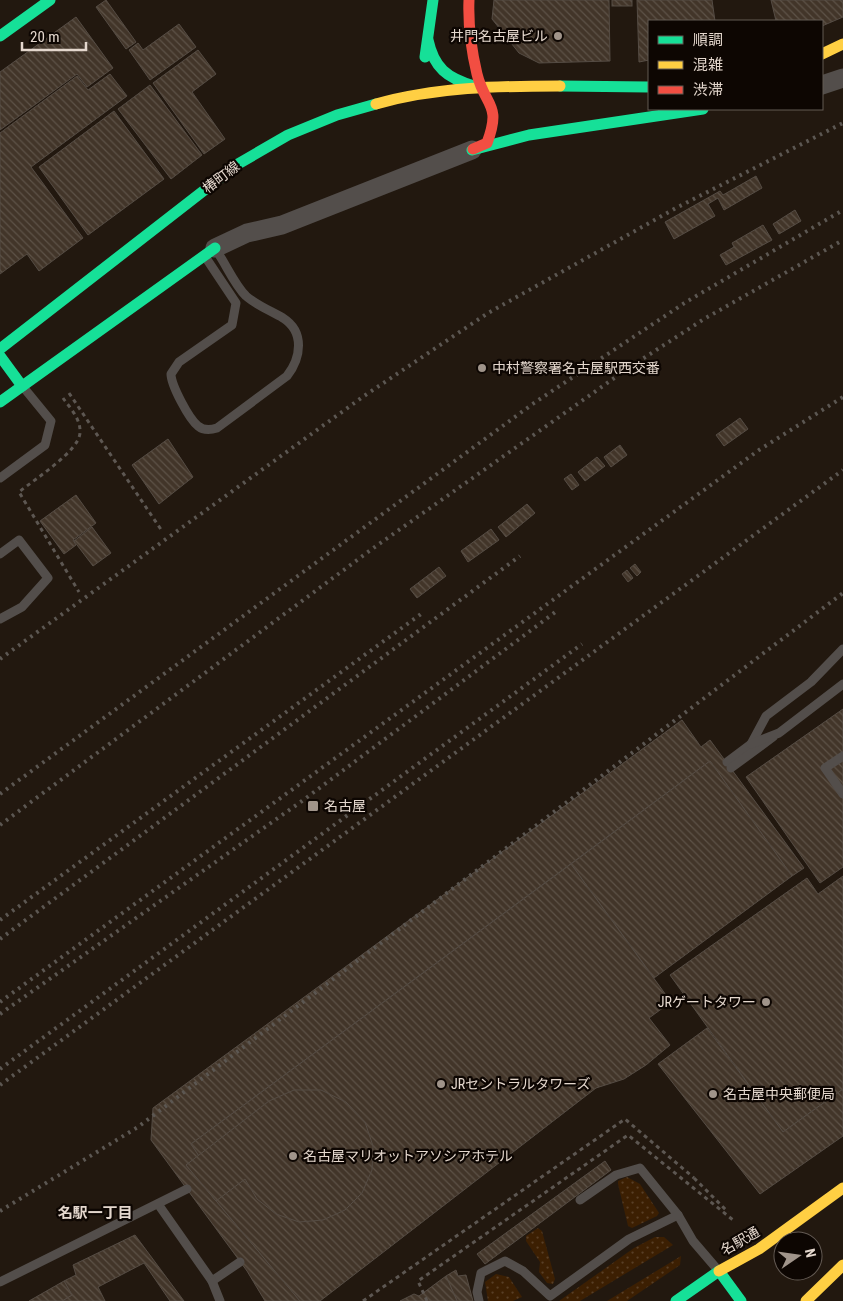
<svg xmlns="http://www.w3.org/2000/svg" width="843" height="1301" viewBox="0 0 843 1301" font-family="'Roboto Condensed','Noto Sans JP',sans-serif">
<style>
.green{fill:url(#green-dots)}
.building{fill:url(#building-back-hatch);stroke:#554c44}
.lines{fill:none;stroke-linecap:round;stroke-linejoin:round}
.path{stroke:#5d5752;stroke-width:3;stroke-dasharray:4 4;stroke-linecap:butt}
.lane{stroke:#534e4b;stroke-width:9}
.street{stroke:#534e4b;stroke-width:19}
.fast{stroke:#16e098;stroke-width:11}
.slow{stroke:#ffcf43;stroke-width:11}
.jam{stroke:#f24e42;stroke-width:11}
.rail{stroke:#5c5752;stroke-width:4;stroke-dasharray:2.5 5;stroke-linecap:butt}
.path-bridge{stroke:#5d5752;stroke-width:3;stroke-dasharray:4 4;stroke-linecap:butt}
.lane-bridge{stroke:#534e4b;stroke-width:9}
.poi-dot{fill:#a0948a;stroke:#0d0602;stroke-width:2}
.labels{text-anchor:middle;stroke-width:4.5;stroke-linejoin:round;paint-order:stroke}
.poi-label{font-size:14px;fill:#e4d7cd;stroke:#0d0602;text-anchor:start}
.street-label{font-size:14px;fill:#e4d7cd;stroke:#0d0602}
.neighbourhood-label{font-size:15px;font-weight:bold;fill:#e4d7cd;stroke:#0d0602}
</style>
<defs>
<pattern id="green-dots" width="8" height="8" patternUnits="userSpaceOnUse" patternTransform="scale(1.25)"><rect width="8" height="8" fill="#3c1f02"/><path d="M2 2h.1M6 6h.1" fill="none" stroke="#583f26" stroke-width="1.8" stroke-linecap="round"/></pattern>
<pattern id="building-back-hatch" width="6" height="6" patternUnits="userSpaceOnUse" patternTransform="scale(1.25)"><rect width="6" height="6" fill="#423529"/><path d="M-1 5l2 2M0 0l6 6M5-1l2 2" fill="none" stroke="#5d5247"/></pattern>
</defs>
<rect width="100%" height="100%" fill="#22180f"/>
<!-- green -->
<g class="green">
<polygon points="627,1177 640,1184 659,1213 657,1216 632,1228 628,1226 618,1184 618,1181"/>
<polygon points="538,1228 542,1231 555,1279 553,1284 547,1283 539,1272 540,1262 526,1241 526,1236"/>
<polygon points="655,1237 664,1237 673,1245 580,1301 559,1301 634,1248"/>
<polygon points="681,1256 680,1265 627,1301 607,1301"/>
<polygon points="496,1274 509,1277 522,1297 513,1301 488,1301 485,1282"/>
</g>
<!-- building -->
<g class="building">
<polygon points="106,0 136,42 126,49 96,7"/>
<polygon points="494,0 609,0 610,61 539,63 519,53 492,19"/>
<rect x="612" y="0" width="20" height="6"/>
<polygon points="637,0 712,0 715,21 649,21 649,60 639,62"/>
<polygon points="771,0 843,0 843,17 822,26 822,21 776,21"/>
<polygon points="76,17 113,68 87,87 77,74 0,130 0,72"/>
<polygon points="179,24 196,47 150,80 129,50 138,43 143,50"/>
<polygon points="198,50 216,74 192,92 225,139 204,154 153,83"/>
<polygon points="110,74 127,96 31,167 83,238 39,271 27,254 0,274 0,133 77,76 88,90"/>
<polygon points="150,85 202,155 171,179 118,109"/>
<polygon points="114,111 164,179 88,235 39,167"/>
<polygon points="756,176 762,188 724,210 718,198 708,204 715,216 674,239 665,222 720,191 723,195"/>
<polygon points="795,210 801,221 779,234 773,224"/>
<polygon points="763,225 772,240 726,265 720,255 734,247 732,243"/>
<polygon points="740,418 748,429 724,446 716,435"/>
<polygon points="168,439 193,477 159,504 132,465"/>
<polygon points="620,445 627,455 611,467 604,457"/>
<polygon points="597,457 605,466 585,481 578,472"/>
<polygon points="571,474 579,485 572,490 564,479"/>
<polygon points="76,495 96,523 73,540 76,545 64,554 40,521"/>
<polygon points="527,504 535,513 506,537 498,527"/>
<polygon points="92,527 111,553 93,566 74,541"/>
<polygon points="491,529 499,540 468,562 461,551"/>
<polygon points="635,564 641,572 637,576 630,568"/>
<polygon points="439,567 446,576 417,598 410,589"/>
<polygon points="627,570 633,578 628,582 622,574"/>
<polygon points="843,709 843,867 820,883 746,777"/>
<polygon points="682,720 701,747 710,740 804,868 792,876 710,761 191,1144 199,1156 186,1165 300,1301 265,1301 247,1271 151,1140 153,1108"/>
<polygon points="710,761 792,876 654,978 571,864"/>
<polygon points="571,864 671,1002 649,1018 670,1045 646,1065 624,1079 596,1088 320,1301 300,1301 186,1165 199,1156 191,1144"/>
<polygon points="843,876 843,1089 783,1132 670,975 807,878 818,894"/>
<polygon points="707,1028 783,1132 843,1089 843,1136 760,1194 658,1064"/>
<polygon points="294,1090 321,1090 346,1102 365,1122 373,1146 372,1170 362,1193 345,1210 323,1220 299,1222 276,1214 257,1199 245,1179 216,1201 186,1165 269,1101"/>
<polygon points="605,1161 611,1170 485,1264 477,1254"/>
<polygon points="135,1235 184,1301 170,1301 144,1263 98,1287 105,1301 62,1301 72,1295 64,1281 76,1275 73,1265"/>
<polygon points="456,1270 458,1276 466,1275 473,1301 457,1301 446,1276"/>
<polygon points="446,1276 457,1301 400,1301 414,1294 419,1296"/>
<polygon points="64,1281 72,1295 62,1301 29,1301"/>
</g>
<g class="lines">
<!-- path -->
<g class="path">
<polyline points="69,393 162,531"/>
<path d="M 63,398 C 70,408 81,419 80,433 C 79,451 35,479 19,492 L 79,592"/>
<polyline points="694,1178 728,1212"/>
<polyline points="427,1301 418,1281 628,1135 733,1220"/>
</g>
<!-- lane -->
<g class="lane">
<path d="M 206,258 L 236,303 L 232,325 L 179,362 L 171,374 C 171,385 189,419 198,426 C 204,431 211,430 217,428 L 287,376 C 301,358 305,332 283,318 C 271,311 256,305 246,296 C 234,284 226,264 216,250"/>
<polyline points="0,478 45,445 51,421 24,388"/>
<polyline points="0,554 19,540 48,578 22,607 0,619"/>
<polyline points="843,756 825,768 843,794"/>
<polyline points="727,762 751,744 766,716 811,682 843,649"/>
<polyline points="731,768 773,737"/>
<polyline points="580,1200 616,1175 640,1168 678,1215 693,1241 717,1269"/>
<polyline points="158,1204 212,1281 240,1262"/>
<polyline points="212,1281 220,1301"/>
<polyline points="0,1282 187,1189"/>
<polyline points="479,1301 477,1292 481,1273 505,1261 523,1271 550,1296 629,1239 678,1215"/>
</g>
<!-- street -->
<g class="street">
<polyline points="822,85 843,78"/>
<polyline points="215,248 247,233 282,225 472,150"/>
</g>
<!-- fast -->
<g class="fast">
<polyline points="0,36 50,0"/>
<path d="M 428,40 C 434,68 447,78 474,86"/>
<polyline points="425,57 433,0"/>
<polyline points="560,86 649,87"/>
<polyline points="472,150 529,135 703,109"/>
<polyline points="0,349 238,164 288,135 337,115 376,104"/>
<polyline points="0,356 22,386"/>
<polyline points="0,402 215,248"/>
<polyline points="676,1301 719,1271 741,1301"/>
</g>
<!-- slow -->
<g class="slow">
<polyline points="822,54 843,44"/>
<path d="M 376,104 C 435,87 499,86 560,86"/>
<polyline points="719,1271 759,1249 843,1188"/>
<polyline points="806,1301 843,1265"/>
</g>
<!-- jam -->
<path class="jam" d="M 469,0 C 468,25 471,49 477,74 C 485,107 502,103 487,143 L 473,149"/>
<!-- rail -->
<g class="rail">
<polyline points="0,659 364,396 488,313 676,208 843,123"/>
<polyline points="0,794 534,403 686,302 843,210"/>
<polyline points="0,825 372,549 627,369 704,319 843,240"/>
<polyline points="0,920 421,614"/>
<polyline points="0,939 520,556"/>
<polyline points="0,1002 759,450 843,397"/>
<polyline points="0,1014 302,801 558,610"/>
<polyline points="0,1069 582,644"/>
<polyline points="0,1085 843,470"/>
<polyline points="0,1211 138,1127 843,593"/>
</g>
<!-- path-bridge -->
<polyline class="path-bridge" points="363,1301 625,1119 694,1178"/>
<!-- lane-bridge -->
<polyline class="lane-bridge" points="751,744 779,733 843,684"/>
</g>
<!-- markers -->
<g class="poi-dot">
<circle cx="558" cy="36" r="5"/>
<circle cx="482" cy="368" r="5"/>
<rect x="307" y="800" width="12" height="12" rx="2.5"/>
<circle cx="766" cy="1002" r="5"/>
<circle cx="441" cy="1084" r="5"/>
<circle cx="713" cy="1094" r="5"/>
<circle cx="293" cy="1156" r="5"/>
</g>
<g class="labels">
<!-- poi labels -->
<g class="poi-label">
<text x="548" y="41" text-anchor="end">井門名古屋ビル</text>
<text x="492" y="373">中村警察署名古屋駅西交番</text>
<text x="324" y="811">名古屋</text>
<text x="756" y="1007" text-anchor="end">JRゲートタワー</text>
<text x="451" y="1089">JRセントラルタワーズ</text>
<text x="723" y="1099">名古屋中央郵便局</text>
<text x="303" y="1161">名古屋マリオットアソシアホテル</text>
</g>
<!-- street labels -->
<g class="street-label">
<text transform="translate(221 177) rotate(-37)" y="5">椿町線</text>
<text transform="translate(740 1241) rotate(-30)" y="5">名駅通</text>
</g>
<!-- neighbourhood labels -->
<g class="neighbourhood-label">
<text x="95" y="1218">名駅一丁目</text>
</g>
</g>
<!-- legend -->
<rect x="648" y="20" width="175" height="90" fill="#0d0602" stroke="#635a53"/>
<rect x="658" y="36" width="25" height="8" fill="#16e098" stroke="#635a53"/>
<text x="693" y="45" font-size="15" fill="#e4d7cd">順調</text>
<rect x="658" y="61" width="25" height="8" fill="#ffcf43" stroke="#635a53"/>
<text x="693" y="70" font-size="15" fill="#e4d7cd">混雑</text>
<rect x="658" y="86" width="25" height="8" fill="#f24e42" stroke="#635a53"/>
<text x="693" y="95" font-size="15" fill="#e4d7cd">渋滞</text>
<!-- north arrow -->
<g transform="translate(798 1256) rotate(77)"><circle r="24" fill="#0d0602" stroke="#635a53"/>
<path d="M0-4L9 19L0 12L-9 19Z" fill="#a0948a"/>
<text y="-8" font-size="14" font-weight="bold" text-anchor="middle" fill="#e4d7cd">N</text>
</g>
<!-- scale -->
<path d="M22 42v8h64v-8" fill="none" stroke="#e4d7cd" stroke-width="2.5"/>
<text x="30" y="42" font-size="15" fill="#e4d7cd" stroke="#0d0602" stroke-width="4" paint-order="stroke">20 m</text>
</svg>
